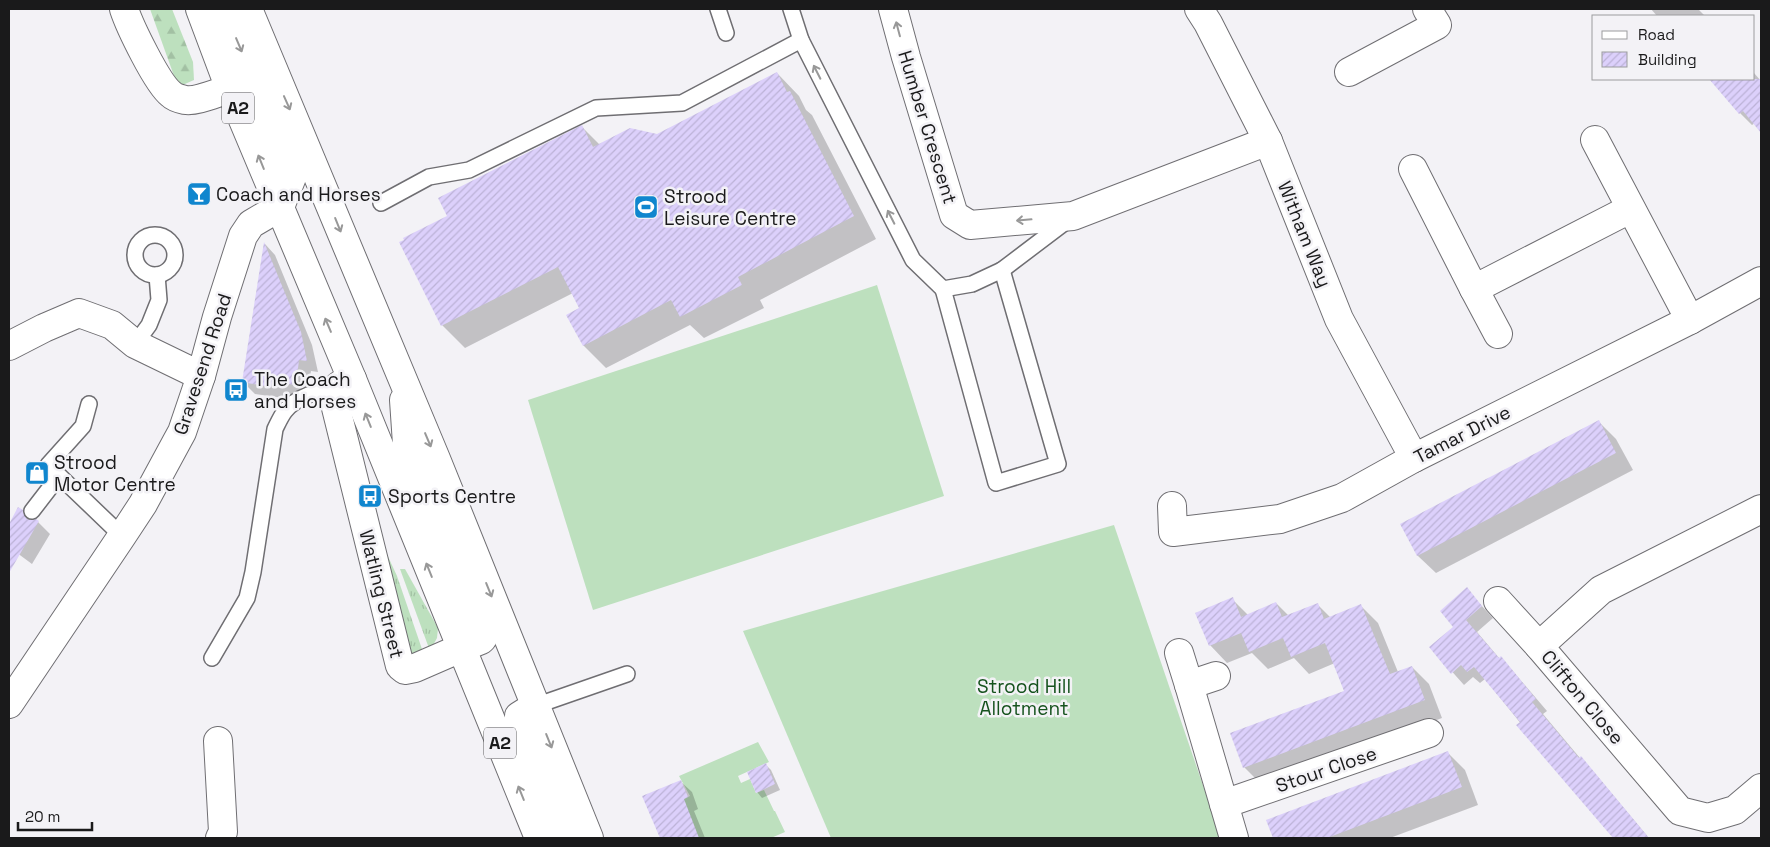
<svg xmlns="http://www.w3.org/2000/svg" width="1770" height="847" viewBox="0 0 1770 847" font-family="'Space Grotesk',sans-serif">
<style>
.grass{fill:url(#grass-tufts)}
.forest{fill:url(#forest-firs)}
.garden{fill:#bde0be}
.shadow{fill:#0003}
.building{fill:url(#building-hatch)}
.lines{fill:none;stroke-linecap:round;stroke-linejoin:round}
.service-casing{stroke:#6f6e72;stroke-width:18}
.minor-casing{stroke:#6f6e72;stroke-width:30}
.primary-casing{stroke:#6f6e72;stroke-width:30}
.service{stroke:#fff;stroke-width:15}
.minor{stroke:#fff;stroke-width:28}
.primary{stroke:#fff;stroke-width:28}
.oneway{stroke:#989898}
.labels{text-anchor:middle;stroke-width:5;stroke-linejoin:round;paint-order:stroke}
.shield{fill:#f3f2f6;stroke:#5b5b5d;stroke-width:1}
.shield-label{font-size:18px;font-weight:bold;fill:#1a1a1b}
.street-label{font-size:19px;fill:#1a1a1b;stroke:#f3f2f6}
.poi-label{font-size:19px;fill:#1a1a1b;stroke:#f3f2f6;text-anchor:start}
.park-label{font-size:19px;fill:#16531e;stroke:#f3f2f6}
</style>
<defs>
<pattern id="grass-tufts" width="24" height="20" patternUnits="userSpaceOnUse" patternTransform="scale(1.25)"><rect width="24" height="20" fill="#bde0be"/><path d="M3 7l-1-3M5 7V3M7 7l1-3M15 17l-1-3M17 17v-4M19 17l1-3" fill="none" stroke="#a2c0a3"/></pattern>
<pattern id="forest-firs" width="22" height="20" patternUnits="userSpaceOnUse" patternTransform="scale(1.25)"><rect width="22" height="20" fill="#bde0be"/><path d="M5 1l3.5 6h-7zM16 11l3.5 6h-7z" fill="#a2c0a3"/></pattern>
<pattern id="building-hatch" width="6" height="6" patternUnits="userSpaceOnUse" patternTransform="scale(1.25)"><rect width="6" height="6" fill="#dcd0fb"/><path d="M-1 1l2-2M0 6l6-6M5 7l2-2" fill="none" stroke="#bcb2d7"/></pattern>
</defs>
<rect width="100%" height="100%" fill="#f3f2f6"/>
<!-- grass -->
<g class="grass">
<polygon points="379,537 397,576 424,655 411,656"/>
<polygon points="400,569 405,569 438,628 437,638 430,651"/>
</g>
<!-- forest -->
<polygon class="forest" points="150,9 172,9 193,62 194,80 178,87"/>
<!-- garden -->
<g class="garden">
<polygon points="877,285 944,496 593,610 528,400"/>
<polygon points="1114,525 1221,838 831,838 743,631"/>
<polygon points="758,742 769,762 738,776 741,783 750,779 756,793 764,790 774,811 775,811 785,832 771,838 694,838 698,836 678,802 690,796 679,776"/>
</g>
<!-- shadow -->
<g class="shadow">
<polygon points="1651,9 1698,9 1705,16 1657,16"/>
<polygon points="777,73 799,96 806,110 812,115 876,239 760,300 764,308 704,338 690,325 606,368 584,346 568,315 581,308 573,293 465,348 442,325 400,243 449,216 582,127 600,145 657,135"/>
<polygon points="1754,73 1761,81 1761,131 1755,123 1752,125 1740,113 1711,79 1754,79"/>
<polygon points="265,244 275,255 312,345 318,372 311,371 307,396 283,393 283,398 255,394 243,382"/>
<polygon points="1599,422 1616,439 1633,470 1436,573 1418,556 1402,524"/>
<polygon points="19,509 32,521 38,522 50,534 32,564 9,547 9,527"/>
<polygon points="1466,589 1493,618 1477,632 1500,659 1512,670 1547,711 1543,714 1580,758 1592,770 1649,838 1615,838 1566,780 1485,679 1480,683 1473,677 1464,685 1431,648 1455,627"/>
<polygon points="1232,599 1248,615 1276,603 1289,616 1317,604 1331,618 1360,605 1378,623 1398,672 1412,667 1429,684 1442,718 1262,785 1244,767 1346,692 1335,663 1309,674 1294,658 1268,669 1252,653 1227,663 1210,645"/>
<polygon points="1448,753 1465,770 1478,805 1390,838 1274,838 1267,821"/>
<polygon points="766,765 771,770 780,790 762,798 757,792"/>
<polygon points="680,781 692,792 698,809 694,811 705,838 662,838 644,797"/>
</g>
<!-- building -->
<g class="building">
<polygon points="777,72 787,92 790,91 854,216 738,277 742,285 680,317 671,300 583,346 566,315 579,308 558,267 441,326 399,242 404,240 403,238 447,216 438,198 582,125 593,147 630,128 657,134"/>
<polygon points="1709,79 1761,79 1761,133 1743,111 1739,114"/>
<polygon points="264,242 301,332 307,361 299,360 296,385 272,382 271,387 242,382"/>
<polygon points="1599,420 1616,453 1417,556 1400,524"/>
<polygon points="18,507 23,510 24,515 27,519 31,520 36,519 39,521 9,573 9,524"/>
<polygon points="1467,587 1482,606 1466,620 1499,658 1501,656 1536,699 1532,702 1579,758 1581,756 1649,838 1613,838 1516,725 1520,722 1474,667 1467,672 1461,665 1451,674 1429,647 1453,627 1440,611"/>
<polygon points="1233,597 1241,617 1276,602 1282,617 1318,603 1324,619 1361,604 1390,674 1412,666 1425,700 1243,768 1230,733 1344,691 1325,643 1291,657 1283,638 1249,652 1241,633 1209,646 1195,613"/>
<polygon points="1448,751 1462,787 1327,838 1273,838 1266,820"/>
<polygon points="766,763 775,784 756,793 747,772"/>
<polygon points="681,780 688,797 684,799 699,838 660,838 642,796"/>
</g>
<g class="lines">
<defs>
<g id="service">
<polyline points="718,9 726,33"/>
<polyline points="791,9 801,40 913,260 943,289 972,284 1002,270 1068,220"/>
<polyline points="381,203 429,177 469,170 596,108 682,103 801,40"/>
<circle cx="155" cy="255" r="20"/>
<polyline points="943,289 996,483 1058,464 1002,270"/>
<polyline points="135,344 149,325 159,300 157,275"/>
<polyline points="89,404 83,426 48,465 122,536"/>
<polyline points="32,511 59,476"/>
<path d="M 212,658 L 247,598 L 253,572 L 275,429 C 278,423 281,416 285,411 C 296,397 319,390 336,388"/>
<polyline points="535,706 627,674"/>
</g>
<g id="minor">
<path d="M 124,9 C 130,27 157,83 171,94 C 174,97 180,99 185,100 C 197,102 218,92 230,89"/>
<polyline points="893,9 906,57 954,215 970,225 1073,216 1268,141"/>
<polyline points="1199,9 1208,23 1268,141 1339,319 1414,458"/>
<polyline points="1349,72 1437,25 1427,9"/>
<polyline points="1595,140 1690,320"/>
<polyline points="1413,169 1474,289 1630,209"/>
<polyline points="1474,289 1498,334"/>
<polyline points="9,346 44,328 79,313 112,325 135,344 201,376"/>
<path d="M 352,379 C 341,383 333,387 334,400 L 400,666 L 405,670 L 415,668 L 461,648"/>
<polyline points="1172,506 1173,532 1280,519 1342,498 1414,458 1690,320 1761,281"/>
<polyline points="1761,509 1601,590 1539,646 1680,811 1708,818 1735,810 1761,788"/>
<polyline points="1498,601 1539,646"/>
<polyline points="1179,653 1189,685"/>
<polyline points="1216,676 1189,685 1234,838"/>
<polyline points="218,741 223,832 220,838"/>
<polyline points="1224,804 1429,733"/>
</g>
<g id="primary">
<polyline points="200,9 230,89 352,379 539,838"/>
<polyline points="224,9 292,177 280,207"/>
<polyline points="248,9 436,459 589,838"/>
<polyline points="404,400 407,444 484,632 483,638 481,640 461,648"/>
<polyline points="9,704 122,536 143,504 176,443 182,432 201,376 217,317 243,236 251,224 280,207"/>
<polyline points="535,706 519,716 519,730 562,838"/>
</g>
</defs>
<!-- service casing -->
<use href="#service" class="service-casing"/>
<!-- minor casing -->
<use href="#minor" class="minor-casing"/>
<!-- primary casing -->
<use href="#primary" class="primary-casing"/>
<!-- service -->
<use href="#service" class="service"/>
<!-- minor -->
<use href="#minor" class="minor"/>
<!-- primary -->
<use href="#primary" class="primary"/>
</g>
<!-- one-way arrows -->
<defs><path id="oneway-shaft" d="M-6 0H5M1.5-3L5.5 0L1.5 3" fill="none" stroke-width="1.6" stroke-linecap="round" stroke-linejoin="round" transform="scale(1.25)"/></defs>
<g class="oneway">
<use href="#oneway-shaft" transform="translate(898 29) rotate(-105)"/>
<use href="#oneway-shaft" transform="translate(239 45) rotate(67)"/>
<use href="#oneway-shaft" transform="translate(817 72) rotate(-117)"/>
<use href="#oneway-shaft" transform="translate(287 103) rotate(66)"/>
<use href="#oneway-shaft" transform="translate(261 162) rotate(-112)"/>
<use href="#oneway-shaft" transform="translate(891 217) rotate(-117)"/>
<use href="#oneway-shaft" transform="translate(1024 220) rotate(175)"/>
<use href="#oneway-shaft" transform="translate(338 225) rotate(68)"/>
<use href="#oneway-shaft" transform="translate(328 325) rotate(-113)"/>
<use href="#oneway-shaft" transform="translate(368 420) rotate(-112)"/>
<use href="#oneway-shaft" transform="translate(428 440) rotate(67)"/>
<use href="#oneway-shaft" transform="translate(429 570) rotate(-112)"/>
<use href="#oneway-shaft" transform="translate(489 590) rotate(68)"/>
<use href="#oneway-shaft" transform="translate(549 741) rotate(68)"/>
<use href="#oneway-shaft" transform="translate(521 793) rotate(-112)"/>
</g>
<!-- icons -->
<defs>
<symbol id="bar-square" viewBox="-11 -11 22 22"><rect x="-9" y="-9" width="18" height="18" rx="4" fill="#1086ce" stroke="#f3f2f6"/><path d="M-6-5H6L.8 .8V4.5H3.5V6h-7V4.5H-.8V.8Z" fill="#fff"/></symbol>
<symbol id="stadium-square" viewBox="-11 -11 22 22"><rect x="-9" y="-9" width="18" height="18" rx="4" fill="#1086ce" stroke="#f3f2f6"/><path d="M0-5a6.5 5 0 1 0 0 10a6.5 5 0 1 0 0-10ZM-3.5-1.8h7v3.6h-7Z" fill="#fff"/></symbol>
<symbol id="bus-square" viewBox="-11 -11 22 22"><rect x="-9" y="-9" width="18" height="18" rx="4" fill="#1086ce" stroke="#f3f2f6"/><path d="M-5-6H5V4H4V6H2V4H-2V6H-4V4H-5ZM-3.5-4V0h7V-4ZM-3.5 1.2v1.5H-2V1.2ZM2 1.2v1.5H3.5V1.2Z" fill="#fff"/></symbol>
<symbol id="shop-square" viewBox="-11 -11 22 22"><rect x="-9" y="-9" width="18" height="18" rx="4" fill="#1086ce" stroke="#f3f2f6"/><path d="M-5-2.5h2.3a2.7 3.5 0 0 1 5.4 0H5L5.5 6h-11ZM-1.5-2.5h3a1.5 2.3 0 0 0-3 0Z" fill="#fff"/></symbol>
</defs>
<g fill-rule="evenodd">
<use href="#bar-square" x="185" y="180" width="28" height="28"/>
<use href="#stadium-square" x="632" y="193" width="28" height="28"/>
<use href="#bus-square" x="222" y="376" width="28" height="28"/>
<use href="#shop-square" x="23" y="459" width="28" height="28"/>
<use href="#bus-square" x="356" y="482" width="28" height="28"/>
</g>
<g class="labels">
<!-- shield labels -->
<g class="shield">
<rect x="222" y="92.5" width="32" height="31" rx="4"/>
<rect x="484" y="727.5" width="32" height="31" rx="4"/>
</g>
<g class="shield-label">
<text x="238" y="114">A2</text>
<text x="500" y="749">A2</text>
</g>
<!-- street labels -->
<g class="street-label">
<text transform="translate(928 127) rotate(73)" y="7">Humber Crescent</text>
<text transform="translate(1305 234) rotate(68)" y="7">Witham Way</text>
<text transform="translate(202 364) rotate(-72)" y="7">Gravesend Road</text>
<text transform="translate(1462 434) rotate(-27)" y="7">Tamar Drive</text>
<text transform="translate(382 594) rotate(76)" y="7">Watling Street</text>
<text transform="translate(1583 697) rotate(50)" y="7">Clifton Close</text>
<text transform="translate(1326 769) rotate(-19)" y="7">Stour Close</text>
</g>
<!-- poi labels -->
<g class="poi-label">
<text x="216" y="201">Coach and Horses</text>
<text x="664" y="203">Strood<tspan x="664" dy="22">Leisure Centre</tspan></text>
<text x="254" y="386">The Coach<tspan x="254" dy="22">and Horses</tspan></text>
<text x="54" y="469">Strood<tspan x="54" dy="22">Motor Centre</tspan></text>
<text x="388" y="503">Sports Centre</text>
</g>
<!-- park labels -->
<g class="park-label">
<text x="1024" y="693">Strood Hill<tspan x="1024" dy="22">Allotment</tspan></text>
</g>
</g>
<!-- border -->
<rect width="1770" height="847" fill="none" stroke="#1a1a1b" stroke-width="20"/>
<!-- legend -->
<rect x="1592" y="15" width="162" height="65" fill="#f3f2f6" stroke="#9c9c9e"/>
<rect x="1602" y="31" width="25" height="8" fill="#ffffff" stroke="#9c9c9e"/>
<text x="1638" y="40" font-size="15" fill="#1a1a1b">Road</text>
<rect x="1602" y="52" width="25" height="15" fill="url(#building-hatch)" stroke="#9c9c9e"/>
<text x="1638" y="65" font-size="15" fill="#1a1a1b">Building</text>
<!-- scale -->
<path d="M18 822v8h74v-8" fill="none" stroke="#1a1a1b" stroke-width="2.5"/>
<text x="25" y="822" font-size="15" fill="#1a1a1b" stroke="#f3f2f6" stroke-width="4" paint-order="stroke">20 m</text>
</svg>
